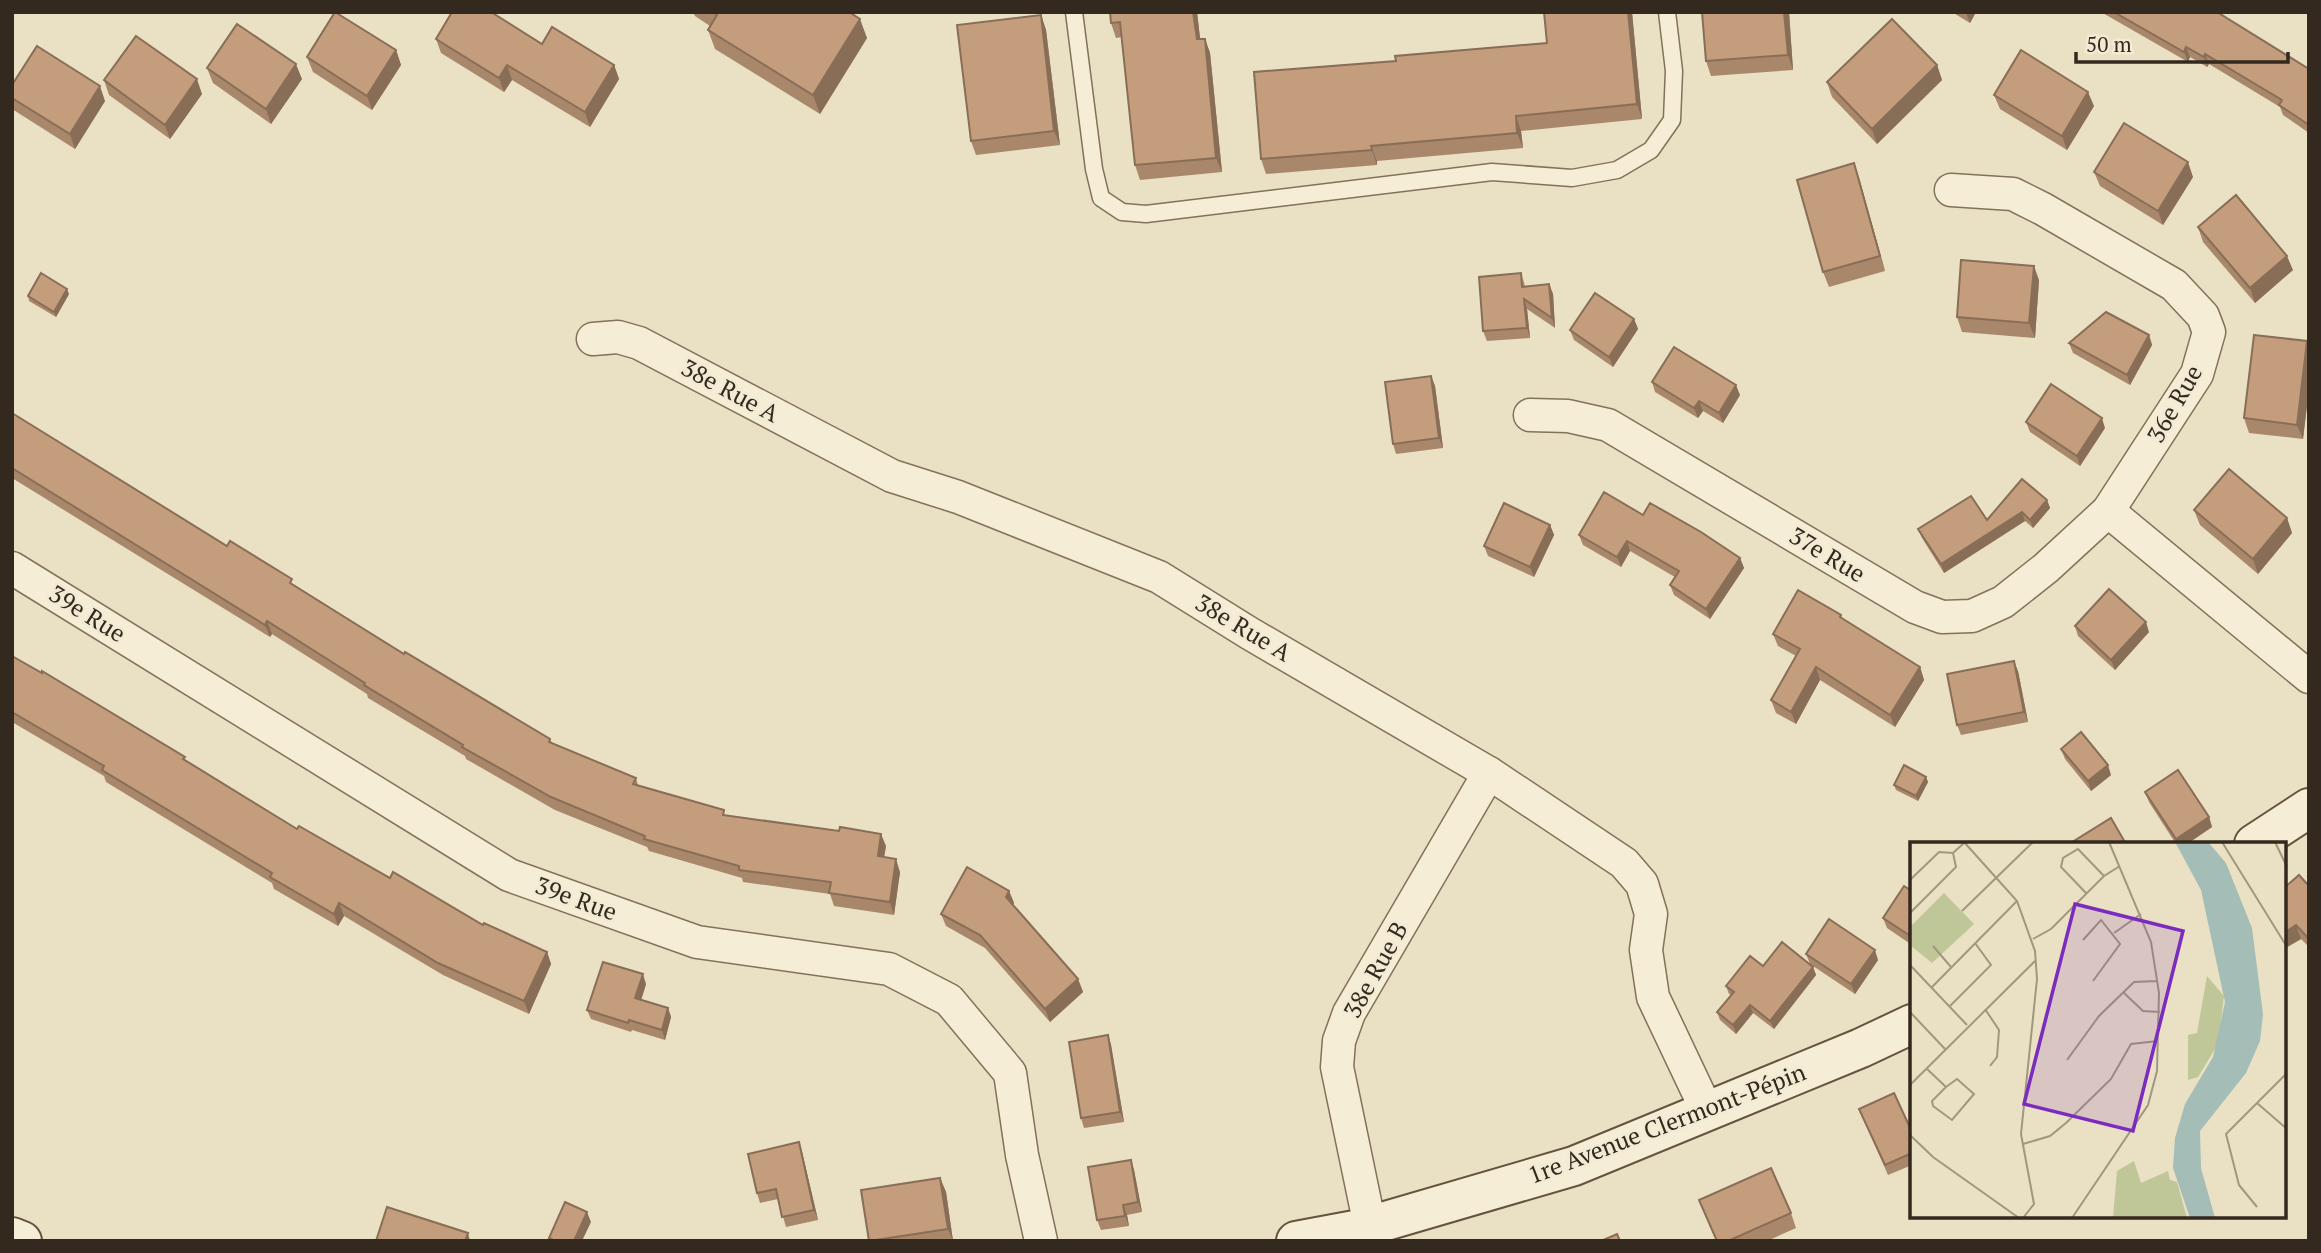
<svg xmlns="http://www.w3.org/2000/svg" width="2321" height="1253" viewBox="0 0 2321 1253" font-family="'PT Serif',serif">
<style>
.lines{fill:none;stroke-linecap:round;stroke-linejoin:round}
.lane-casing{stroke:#82715b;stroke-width:19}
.street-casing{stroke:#82715b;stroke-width:35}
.secondary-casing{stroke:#64533f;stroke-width:42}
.lane{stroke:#f5edd5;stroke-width:16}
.street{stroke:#f5edd5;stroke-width:32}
.secondary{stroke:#f5edd5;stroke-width:38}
.wall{fill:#a9876b}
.shaded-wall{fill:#896e57}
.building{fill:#c49d7c;stroke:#896e57;stroke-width:2}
.labels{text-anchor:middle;stroke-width:5;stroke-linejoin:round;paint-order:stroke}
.street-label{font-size:24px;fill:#33291e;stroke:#f2ead2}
.inset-road{fill:none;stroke:#a19781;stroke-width:2}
.view{fill:#7b2cbf;fill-opacity:0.15;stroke:#7b2cbf;stroke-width:3.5}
.inset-edge{fill:none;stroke:#33291e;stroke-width:3.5}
</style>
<rect width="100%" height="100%" fill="#eae0c3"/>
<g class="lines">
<defs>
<polyline id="lane" points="1074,12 1094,169 1101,198 1122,212 1146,214 1492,172 1572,178 1617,170 1651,150 1672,120 1674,71 1667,12"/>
<g id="street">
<polyline points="593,339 618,337 639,343 892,476 958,497 1159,577 1249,633 1489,773 1624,863 1642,884 1651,914 1646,950 1653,997 1707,1111"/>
<polyline points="1530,415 1568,416 1608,425 1915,607 1942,617 1972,616 2003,602 2046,568 2108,511 2197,374 2209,332 2203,316 2174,285 2043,209 2013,194 1951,190"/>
<polyline points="2108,511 2309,677"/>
<polyline points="12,568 509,875 697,942 889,969 949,1000 1010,1073 1022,1155 1041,1241"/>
<polyline points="1370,1226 1337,1067 1339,1041 1349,1013 1489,773"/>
</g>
<g id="secondary">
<polyline points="2254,844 2309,808"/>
<polyline points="12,1237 22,1241"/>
<polyline points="1296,1241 1355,1230 1574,1166 1861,1048 1912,1024"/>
</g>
</defs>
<!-- lane casing -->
<use href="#lane" class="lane-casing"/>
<!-- street casing -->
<use href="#street" class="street-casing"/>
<!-- secondary casing -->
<use href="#secondary" class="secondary-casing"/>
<!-- lane -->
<use href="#lane" class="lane"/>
<!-- street -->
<use href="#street" class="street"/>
<!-- secondary -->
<use href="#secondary" class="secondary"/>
</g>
<!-- wall -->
<g class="wall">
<polygon points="693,12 849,12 867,38 820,114 715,49 708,30 710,26 695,16"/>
<polygon points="1110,12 1197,12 1200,39 1205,39 1210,53 1222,172 1140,180 1135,165 1122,37 1116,38 1111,23"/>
<polygon points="1632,12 1642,119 1521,131 1523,148 1377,161 1377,165 1266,174 1261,159 1396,61 1547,43"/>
<polygon points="1789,12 1793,70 1711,76 1706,61"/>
<polygon points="1952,12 1976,12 1970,23"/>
<polygon points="2101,12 2217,12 2309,69 2309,133 2283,115 2280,107 2209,64 2207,67 2190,57 2188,62"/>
<polygon points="1041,15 1046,30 1060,145 976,155 971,141"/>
<polygon points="436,39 542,44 614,65 619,79 590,127 512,80 504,92 441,53"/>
<polygon points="396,50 401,65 372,110 313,72 307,57"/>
<polygon points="1937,65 1942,80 1877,144 1832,97 1827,82"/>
<polygon points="207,68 302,79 271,124 213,83"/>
<polygon points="104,80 202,94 170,139 109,95"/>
<polygon points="12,85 105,101 75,149 12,109"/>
<polygon points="1994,95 2094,106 2067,150 2000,109"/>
<polygon points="1854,163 1859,178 1885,271 1829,287 1823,272"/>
<polygon points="2094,172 2193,177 2163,225 2100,186"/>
<polygon points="2198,227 2293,270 2255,303 2203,242"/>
<polygon points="1521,273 1525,286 1549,284 1553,294 1555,328 1527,309 1530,338 1487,341 1483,331"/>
<polygon points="2039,280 2035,338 1962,332 1957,317"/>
<polygon points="69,294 56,317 29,301 28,296"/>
<polygon points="1634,319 1638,329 1613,367 1574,340 1570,330"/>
<polygon points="2149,335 2152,345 2130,385 2073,353 2069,343"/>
<polygon points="2307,341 2309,345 2309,389 2303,439 2249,433 2244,418"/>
<polygon points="1431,376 1435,386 1443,448 1396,454 1393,444"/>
<polygon points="1652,382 1740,395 1723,423 1703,411 1698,418 1655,392"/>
<polygon points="12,413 227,546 295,585 404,654 550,739 552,743 636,778 638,785 726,815 886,846 884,857 900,872 894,915 834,906 830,894 743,882 742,878 649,851 647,847 555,810 466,759 465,756 368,698 367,694 272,634 270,637 12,478"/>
<polygon points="2026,422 2105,428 2080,466 2030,432"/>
<polygon points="2047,500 2050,508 2033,528 2025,521 1944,573 1922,538 1918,529 1987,520"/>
<polygon points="2194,510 2287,518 2292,533 2258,574 2200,525"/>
<polygon points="1643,515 1740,558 1744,568 1710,619 1674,595 1670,585 1675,577 1630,551 1621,567 1583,545 1579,535"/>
<polygon points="1550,525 1554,535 1534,577 1488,556 1484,546"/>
<polygon points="1841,615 1842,618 1920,667 1924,680 1895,727 1820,680 1796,724 1776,713 1771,700 1796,656 1778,646 1773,634"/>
<polygon points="2075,626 2149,632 2115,670 2078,636"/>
<polygon points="12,656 186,760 297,829 483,925 547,952 551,964 529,1014 443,975 344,916 338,926 274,889 272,883 106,782 104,776 12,722"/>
<polygon points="2018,671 2028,722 1961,735 1957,725"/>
<polygon points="2061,749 2111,775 2091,791 2065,759"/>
<polygon points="1926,777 1928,782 1918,801 1896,790 1894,785"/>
<polygon points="2145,792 2209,817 2212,827 2187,844 2176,844 2149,802"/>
<polygon points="2309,886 2309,947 2301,939 2284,949 2284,888"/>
<polygon points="1009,891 1014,903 1013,905 1078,979 1083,992 1050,1022 985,948 946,926 941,914"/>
<polygon points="1912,891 1912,945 1887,928 1883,918"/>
<polygon points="1806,954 1878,960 1855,994 1810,964"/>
<polygon points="1763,966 1813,967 1816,975 1774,1029 1753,1013 1736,1034 1720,1020 1717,1012 1731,995 1729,994 1726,986"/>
<polygon points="646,984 641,1000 668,1008 671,1017 665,1040 632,1030 631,1032 591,1019 587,1010"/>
<polygon points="1108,1035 1111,1045 1124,1122 1084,1128 1081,1118"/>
<polygon points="1859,1109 1912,1132 1912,1165 1888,1175"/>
<polygon points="799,1142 802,1152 818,1220 786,1227 778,1199 760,1203 757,1193"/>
<polygon points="1134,1170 1142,1212 1127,1215 1129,1226 1101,1230 1097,1220"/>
<polygon points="940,1178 946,1192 953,1241 869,1241"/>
<polygon points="1699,1200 1791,1213 1796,1228 1767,1241 1716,1241"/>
</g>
<!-- shaded-wall -->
<g class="shaded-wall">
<polygon points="1193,12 1197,12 1202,54 1197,39"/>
<polygon points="1628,12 1632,12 1642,119 1637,104"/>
<polygon points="1784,12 1789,12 1793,70 1788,55"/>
<polygon points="1967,12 1976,12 1970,23 1966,13"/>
<polygon points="1041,15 1046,30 1060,145 1054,131"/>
<polygon points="860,19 867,38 820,114 813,95"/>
<polygon points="1205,39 1210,53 1222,172 1216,158"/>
<polygon points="2186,47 2190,57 2188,62 2184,52"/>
<polygon points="396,50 401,65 372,110 367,96"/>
<polygon points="2205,54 2209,64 2207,67 2204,57"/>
<polygon points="296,64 302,79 271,124 266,109"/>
<polygon points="507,65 512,80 504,92 499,78"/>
<polygon points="614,65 619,79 590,127 585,112"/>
<polygon points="1937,65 1942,80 1877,144 1872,129"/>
<polygon points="197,79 202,94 170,139 165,125"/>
<polygon points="100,86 105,101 75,149 70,134"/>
<polygon points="2088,92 2094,106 2067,150 2062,136"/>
<polygon points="1516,116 1521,131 1523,148 1517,133"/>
<polygon points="1371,146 1377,161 1377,165 1372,150"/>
<polygon points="2188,162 2193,177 2163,225 2158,211"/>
<polygon points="1854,163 1859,178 1885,271 1880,256"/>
<polygon points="2287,256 2293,270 2255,303 2250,288"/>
<polygon points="2034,266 2039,280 2035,338 2029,323"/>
<polygon points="1549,284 1553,294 1555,328 1552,318"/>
<polygon points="67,289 69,294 56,317 54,312"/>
<polygon points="1524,299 1527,309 1530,338 1527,328"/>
<polygon points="1634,319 1638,329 1613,367 1609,357"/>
<polygon points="2149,335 2152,345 2130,385 2127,375"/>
<polygon points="2307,341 2309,345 2309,389 2303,439 2297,425"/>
<polygon points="1431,376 1435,386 1443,448 1439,438"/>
<polygon points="1736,385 1740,395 1723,423 1719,413"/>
<polygon points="1699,401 1703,411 1698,418 1694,408"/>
<polygon points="2102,418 2105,428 2080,466 2077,456"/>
<polygon points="2047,500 2050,508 2033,528 2030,520"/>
<polygon points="2022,512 2025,521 1944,573 1941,564"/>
<polygon points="2287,518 2292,533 2258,574 2253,559"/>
<polygon points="1550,525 1554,535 1534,577 1530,567"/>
<polygon points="1627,541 1630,551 1621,567 1617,557"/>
<polygon points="1740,558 1744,568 1710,619 1706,609"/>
<polygon points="267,621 272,634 270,637 265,625"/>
<polygon points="2146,622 2149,632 2115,670 2111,660"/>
<polygon points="2014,661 2018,671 2028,722 2024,712"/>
<polygon points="1816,667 1820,680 1796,724 1791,712"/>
<polygon points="1920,667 1924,680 1895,727 1890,715"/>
<polygon points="2108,765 2111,775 2091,791 2088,781"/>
<polygon points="1926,777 1928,782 1918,801 1916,796"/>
<polygon points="2209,817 2212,827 2187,844 2178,844 2176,839"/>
<polygon points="881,834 886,846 882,869 878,856"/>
<polygon points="896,859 900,872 894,915 890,902"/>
<polygon points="1009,891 1014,903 1010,910 1006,897"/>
<polygon points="339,903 344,916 338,926 334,914"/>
<polygon points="2296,925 2301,939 2284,949 2284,933"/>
<polygon points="1875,950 1878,960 1855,994 1851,984"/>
<polygon points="547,952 551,964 529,1014 524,1001"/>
<polygon points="1813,967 1816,975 1774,1029 1770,1021"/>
<polygon points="643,974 646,984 639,1007 635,998"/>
<polygon points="1078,979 1083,992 1050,1022 1045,1009"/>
<polygon points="1750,1005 1753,1013 1736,1034 1733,1025"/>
<polygon points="668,1008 671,1017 665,1040 662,1030"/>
<polygon points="1108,1035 1111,1045 1124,1122 1120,1112"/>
<polygon points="799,1142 802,1152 818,1220 814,1210"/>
<polygon points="1131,1160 1134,1170 1142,1212 1138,1202"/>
<polygon points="940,1178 946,1192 953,1241 948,1229"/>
<polygon points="1123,1205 1127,1215 1129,1226 1125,1216"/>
<polygon points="587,1212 591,1222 582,1241 574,1241"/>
<polygon points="468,1233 470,1241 465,1241"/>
</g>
<!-- building -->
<g class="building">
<polygon points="335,12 396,50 367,96 307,57"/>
<polygon points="452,12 491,12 542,44 552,27 614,65 585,112 507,65 499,78 436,39"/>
<polygon points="713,12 849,12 860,19 813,95 708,30 717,15"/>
<polygon points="1110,12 1193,12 1197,39 1205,39 1216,158 1135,165 1120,22 1111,23"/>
<polygon points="1544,12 1628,12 1637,104 1516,116 1517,133 1371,146 1372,150 1261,159 1254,72 1396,61 1395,56 1547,43"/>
<polygon points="1702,12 1784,12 1788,55 1706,61"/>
<polygon points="2114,12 2217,12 2309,69 2309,125 2279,105 2282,100 2205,54 2204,57 2186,47 2184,52"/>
<polygon points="1041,15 1054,131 971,141 957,25"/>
<polygon points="1892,19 1937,65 1872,129 1827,82"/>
<polygon points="237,24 296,64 266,109 207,68"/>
<polygon points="136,36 197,79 165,125 104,80"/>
<polygon points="37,46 100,86 70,134 12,98 12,85"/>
<polygon points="2021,50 2088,92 2062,136 1994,95"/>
<polygon points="2124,123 2188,162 2158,211 2094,172"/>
<polygon points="1854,163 1880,256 1823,272 1797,180"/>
<polygon points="2236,195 2287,256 2250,288 2198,227"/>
<polygon points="1961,260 2034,266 2029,323 1957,317"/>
<polygon points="41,273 67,289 54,312 28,296"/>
<polygon points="1521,273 1522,287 1549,284 1552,318 1524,299 1527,328 1483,331 1479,277"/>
<polygon points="1595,293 1634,319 1609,357 1570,330"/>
<polygon points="2106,312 2149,335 2127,375 2069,343"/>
<polygon points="2254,335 2307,341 2297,425 2244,418"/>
<polygon points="1674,347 1736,385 1719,413 1699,401 1694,408 1652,382"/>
<polygon points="1431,376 1439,438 1393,444 1385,382"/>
<polygon points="2051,384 2102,418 2077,456 2026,422"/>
<polygon points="12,413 227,546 230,541 292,579 290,583 404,654 405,652 550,739 549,742 636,778 633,784 724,810 723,815 839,831 840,827 881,834 878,856 896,859 890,902 829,893 831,882 739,870 739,866 644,839 645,836 551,797 462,747 463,745 364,685 365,683 267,621 265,625 12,468"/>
<polygon points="2229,469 2287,518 2253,559 2194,510"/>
<polygon points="2022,479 2047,500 2030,520 2022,512 1941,564 1918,529 1971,496 1987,520"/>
<polygon points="1604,492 1643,515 1650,503 1701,532 1740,558 1706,609 1670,585 1679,571 1627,541 1617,557 1579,535"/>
<polygon points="1504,503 1550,525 1530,567 1484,546"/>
<polygon points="2109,589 2146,622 2111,660 2075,626"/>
<polygon points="1798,590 1841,615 1840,617 1920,667 1890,715 1816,667 1791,712 1771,700 1800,649 1773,634"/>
<polygon points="12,656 42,673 42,671 185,757 183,759 297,829 299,826 390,878 393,872 483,925 484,923 547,952 524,1001 438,963 339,903 334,914 270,877 272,873 102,770 104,766 12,712"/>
<polygon points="2014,661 2024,712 1957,725 1947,674"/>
<polygon points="2081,732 2108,765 2088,781 2061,749"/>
<polygon points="1904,765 1926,777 1916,796 1894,785"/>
<polygon points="2178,770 2209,817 2176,839 2145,792"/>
<polygon points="2111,818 2126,844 2069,844"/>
<polygon points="967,867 1009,891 1006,897 1078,979 1045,1009 980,935 941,914"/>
<polygon points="2299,875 2309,886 2309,939 2296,925 2284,933 2284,888"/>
<polygon points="1904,886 1912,891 1912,937 1883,918"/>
<polygon points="1829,919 1875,950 1851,984 1806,954"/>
<polygon points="1782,942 1813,967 1770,1021 1750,1005 1733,1025 1717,1012 1734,992 1726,986 1750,956 1763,966"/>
<polygon points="603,962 643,974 635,998 668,1008 662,1030 629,1020 628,1023 587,1010"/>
<polygon points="1108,1035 1120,1112 1081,1118 1069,1042"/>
<polygon points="1894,1093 1912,1132 1912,1153 1885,1165 1859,1109"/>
<polygon points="799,1142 814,1210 782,1217 776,1189 757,1193 748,1154"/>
<polygon points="1131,1160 1138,1202 1123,1205 1125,1216 1097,1220 1088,1167"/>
<polygon points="1771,1168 1791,1213 1728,1241 1717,1241 1699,1200"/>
<polygon points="940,1178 948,1229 869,1241 861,1190"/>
<polygon points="565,1202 587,1212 574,1241 555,1241 549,1238"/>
<polygon points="387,1207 468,1233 465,1241 376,1241"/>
<polygon points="1617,1234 1620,1241 1601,1241"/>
</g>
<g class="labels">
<!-- street labels -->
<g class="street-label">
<text transform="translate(730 391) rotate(28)" y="8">38e Rue A</text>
<text transform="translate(2175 404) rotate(-60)" y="8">36e Rue</text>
<text transform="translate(1827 555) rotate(31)" y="8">37e Rue</text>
<text transform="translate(87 614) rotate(32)" y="8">39e Rue</text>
<text transform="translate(1243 628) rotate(31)" y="8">38e Rue A</text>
<text transform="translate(576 899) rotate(20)" y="8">39e Rue</text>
<text transform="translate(1376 970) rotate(-61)" y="8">38e Rue B</text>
<text transform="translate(1667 1124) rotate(-21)" y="8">1re Avenue Clermont-Pépin</text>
</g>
</g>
<!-- overview -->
<g transform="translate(1910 842)">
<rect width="376" height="376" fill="#eae0c3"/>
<path d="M 34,51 L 64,82 L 22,121 L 0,103 L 0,85 ZM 297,134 L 314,154 L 308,202 L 288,235 L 278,238 L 278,193 L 287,191 ZM 224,319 L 231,341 L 258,329 L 260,338 L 267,340 L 277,376 L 203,376 L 207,329 Z" fill="#bfc698"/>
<path d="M 265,0 L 298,0 L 316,21 L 342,86 L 353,172 L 350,199 L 336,231 L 290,289 L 291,326 L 305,376 L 280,376 L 263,326 L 265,296 L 275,262 L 303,215 L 315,160 L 291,48 Z" fill="#a5bdb7"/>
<path class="inset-road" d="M 54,0 L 107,59 L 125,109 L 127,137 L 111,292 L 124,362 L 113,376M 312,0 L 377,105M 365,0 L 377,25M 0,38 L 29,10 L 43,11 L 54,1M 176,51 L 151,25 L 153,16 L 168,7 L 194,34M 52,69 L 123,0M 0,71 L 46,25 L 43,11M 204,91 L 231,72M 123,97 L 141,87 L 194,34 L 210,24M 173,98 L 191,78 L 210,102 L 183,139M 23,104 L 41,125M 0,123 L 57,183M 22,145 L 107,59M 213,150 L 233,169 L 250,170M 40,164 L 81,123 L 65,101M 75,167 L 89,188 L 87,215 L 80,224M 0,170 L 35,207M 157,218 L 189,174 L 224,140 L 247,139M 16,226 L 36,245 L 22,259 L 23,264 L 42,278 L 64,252 L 47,237 L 36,245M 0,243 L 126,118M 347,261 L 377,287M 0,293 L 23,315 L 109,376M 113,302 L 140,294 L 156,281 L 201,237 L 221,202 L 248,199M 347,365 L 329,343 L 316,292 L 377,231M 162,376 L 238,263 L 247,229 L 249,151 L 241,100 L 199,0"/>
<path class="view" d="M 165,62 L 273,89 L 223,289 L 114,262 Z"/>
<rect width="376" height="376" class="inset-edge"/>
</g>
<!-- border -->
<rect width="2321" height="1253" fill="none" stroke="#33291e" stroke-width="28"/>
<!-- scale -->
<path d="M2076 52v10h212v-10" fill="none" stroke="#33291e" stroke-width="3.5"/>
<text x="2086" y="52" font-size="21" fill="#33291e" stroke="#f2ead2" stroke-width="5" paint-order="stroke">50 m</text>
</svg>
